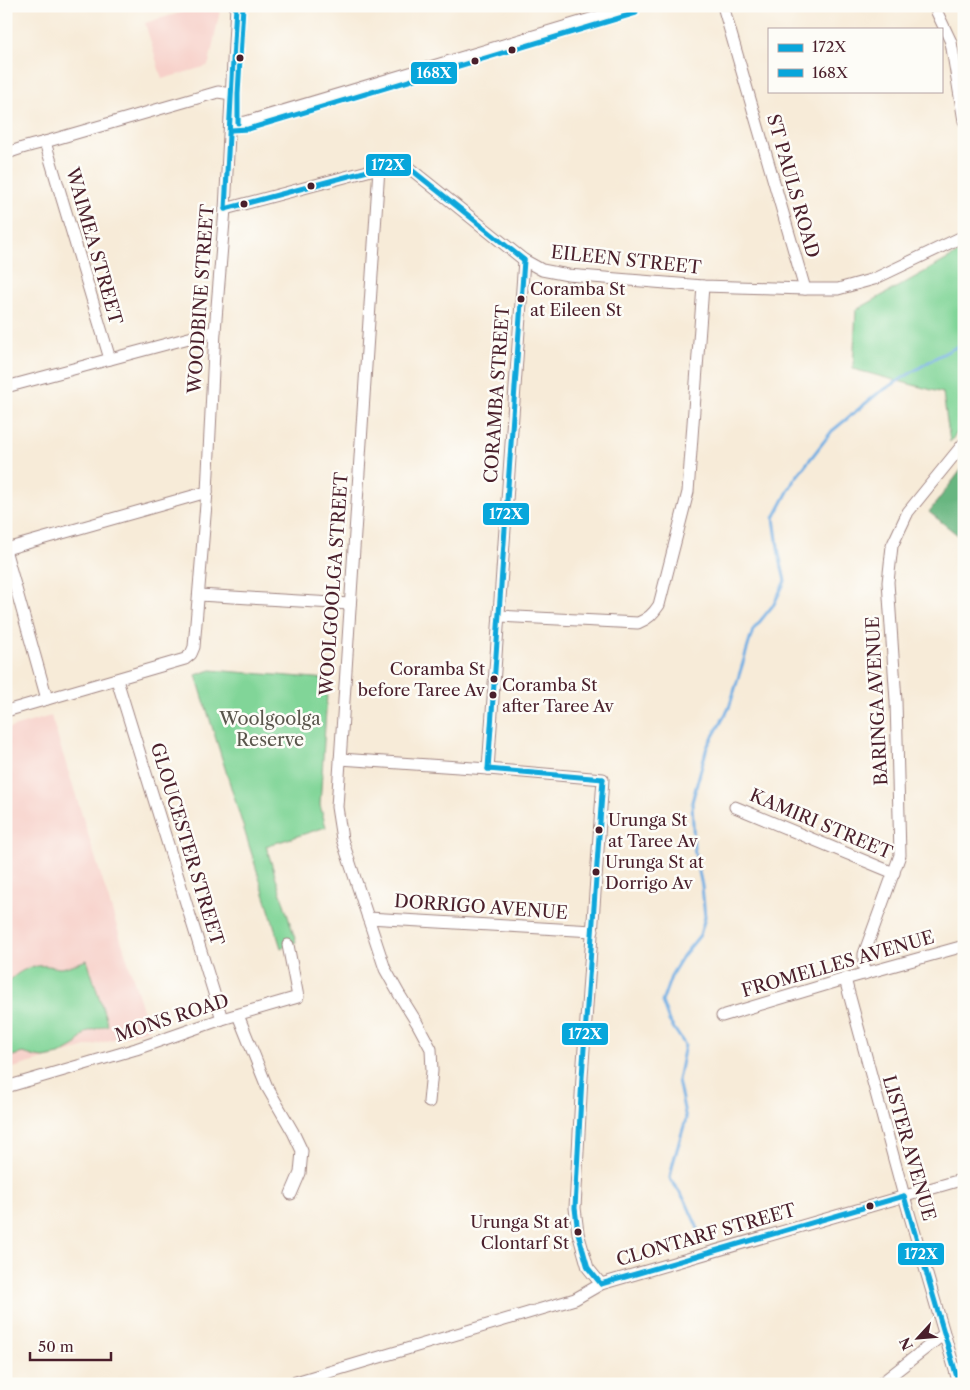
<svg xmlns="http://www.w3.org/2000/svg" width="970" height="1390" viewBox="0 0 970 1390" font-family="'Libre Caslon Text',serif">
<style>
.built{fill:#f7d0c9}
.green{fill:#81d598;stroke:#667a62}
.forest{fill:#68b680;stroke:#596a56}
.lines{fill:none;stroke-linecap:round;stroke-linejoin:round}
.stream{stroke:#72aee3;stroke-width:3}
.minor-casing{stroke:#a08582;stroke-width:13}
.minor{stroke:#fff;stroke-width:11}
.bus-1-casing{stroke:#fdfcf7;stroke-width:9}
.bus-2-casing{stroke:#fdfcf7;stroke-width:9}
.bus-1{stroke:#07a6db;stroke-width:5}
.bus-2{stroke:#07a6db;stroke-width:5}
.bus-dot{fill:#4a1f2b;stroke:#fdfcf7;stroke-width:2}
.labels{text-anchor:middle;stroke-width:5;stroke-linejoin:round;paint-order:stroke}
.bus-label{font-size:17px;fill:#4a1f2b;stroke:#fdfcf7;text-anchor:start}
.street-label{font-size:18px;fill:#4a1f2b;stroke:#fdfcf7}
.park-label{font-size:18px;fill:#5a564c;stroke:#fdfcf7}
.line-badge{stroke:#fdfcf7;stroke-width:2}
.badge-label{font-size:14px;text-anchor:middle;font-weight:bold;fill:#fff}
</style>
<rect width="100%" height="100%" fill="#fdfcf7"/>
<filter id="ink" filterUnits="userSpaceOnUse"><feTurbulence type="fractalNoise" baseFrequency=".02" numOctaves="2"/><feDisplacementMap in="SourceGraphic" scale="10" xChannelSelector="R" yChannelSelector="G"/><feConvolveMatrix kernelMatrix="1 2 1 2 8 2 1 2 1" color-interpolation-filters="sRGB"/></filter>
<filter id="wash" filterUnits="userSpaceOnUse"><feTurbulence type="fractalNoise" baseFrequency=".0096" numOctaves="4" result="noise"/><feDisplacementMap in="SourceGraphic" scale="20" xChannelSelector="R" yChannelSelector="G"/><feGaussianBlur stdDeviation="1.12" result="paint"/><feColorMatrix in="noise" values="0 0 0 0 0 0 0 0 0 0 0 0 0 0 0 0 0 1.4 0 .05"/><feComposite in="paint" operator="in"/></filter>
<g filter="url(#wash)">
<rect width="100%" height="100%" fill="#f7ebd8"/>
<!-- built -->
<g class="built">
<polygon points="192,6 221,6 209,63 207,66 162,79 145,23 193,9"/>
<polygon points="51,716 149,1029 6,1070 6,729"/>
</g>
<!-- green -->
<g class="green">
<polygon points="964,250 964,424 950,442 943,393 853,369 856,310"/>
<polygon points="211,670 328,679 320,805 326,827 266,846 296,942 281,948 196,675"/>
<path d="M 87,960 L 108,1025 L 86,1032 L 75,1046 L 59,1055 L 44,1058 L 36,1057 L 23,1053 L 6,1058 L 6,985 C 16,972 31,964 48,966 C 52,966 56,968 60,968 C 65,968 81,962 87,960 Z"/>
</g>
<!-- forest -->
<polygon class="forest" points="964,466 964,540 929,512"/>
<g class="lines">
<!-- stream -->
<polyline class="stream" points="696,1239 699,1231 686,1202 670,1178 673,1163 686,1119 678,1080 685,1045 669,1021 662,1002 672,974 683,956 700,935 705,917 702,886 694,848 692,802 707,747 729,708 753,630 774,604 785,581 779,554 774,518 794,480 832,431 877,394 935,358 964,343"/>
</g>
</g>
<g filter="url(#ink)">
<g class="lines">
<defs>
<g id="minor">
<polyline points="723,6 805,289"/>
<polyline points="934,6 951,42 964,121"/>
<polyline points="231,123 246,122 634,6"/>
<polyline points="45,142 110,359"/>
<path d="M 6,154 C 19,148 32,145 45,142 L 218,92 L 231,94"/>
<polyline points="379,168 337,807 342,839 385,969 399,994 417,1023 431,1049 432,1071 429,1102"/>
<polyline points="225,209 394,164 402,164 408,167 524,260 542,270 568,275 703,286 805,289 838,289 874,279 964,236"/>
<polyline points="6,387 215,331"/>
<polyline points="6,549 207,492"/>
<polyline points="6,553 47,699"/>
<polyline points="199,595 350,604"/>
<path d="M 499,616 L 638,623 C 648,619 653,614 659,605 L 688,492 L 703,286"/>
<polyline points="117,680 222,1019"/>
<polyline points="6,711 185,659 191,654 194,647 207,492 215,331 225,209 236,6"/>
<polyline points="340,759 488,769 603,779 582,1077 575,1208 578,1233 588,1268 601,1284"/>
<polyline points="488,769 524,260"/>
<polyline points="735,807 894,873"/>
<polyline points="368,918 593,931"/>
<polyline points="864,974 864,954 900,855 896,701 888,582 892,546 908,512 964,443"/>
<polyline points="845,979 904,1196 959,1384"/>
<polyline points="238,1015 267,1087 293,1132 302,1151 300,1173 291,1194"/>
<polyline points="722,1016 845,979 964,946"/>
<polyline points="6,1087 136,1049 222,1019 298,997 288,945"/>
<polyline points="289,1384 575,1299 601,1284 964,1179"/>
<polyline points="880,1384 944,1334"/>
</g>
</defs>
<!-- minor casing -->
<use href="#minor" class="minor-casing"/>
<!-- minor -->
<use href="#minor" class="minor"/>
<defs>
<g id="bus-1">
<polyline points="225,209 394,164 402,164 408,167 524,260"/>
<polyline points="225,209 236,6"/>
<polyline points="488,769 524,260"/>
<polyline points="488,769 603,779"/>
<polyline points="904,1196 959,1384"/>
<polyline points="601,1284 588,1268 578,1233 575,1208 582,1077 603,779"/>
<polyline points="601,1284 904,1196"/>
</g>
<g id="bus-2">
<polyline points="238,123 238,94 243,6"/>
<polyline points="231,130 248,129 636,13"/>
</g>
</defs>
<!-- bus-1 casing -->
<use href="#bus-1" class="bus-1-casing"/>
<!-- bus-2 casing -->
<use href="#bus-2" class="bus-2-casing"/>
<!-- bus-1 -->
<use href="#bus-1" class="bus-1"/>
<!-- bus-2 -->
<use href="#bus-2" class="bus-2"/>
</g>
</g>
<!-- markers -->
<g class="bus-dot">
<circle cx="512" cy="50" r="4.5"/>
<circle cx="240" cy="58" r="4.5"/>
<circle cx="475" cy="61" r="4.5"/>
<circle cx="311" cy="186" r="4.5"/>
<circle cx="244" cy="204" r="4.5"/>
<circle cx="521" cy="299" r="4.5"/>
<circle cx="494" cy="679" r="4.5"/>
<circle cx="493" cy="695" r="4.5"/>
<circle cx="599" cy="830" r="4.5"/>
<circle cx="596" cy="872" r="4.5"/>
<circle cx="870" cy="1206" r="4.5"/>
<circle cx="578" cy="1232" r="4.5"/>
</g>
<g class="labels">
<!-- bus labels -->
<g class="bus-label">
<text x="530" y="295">Coramba St<tspan x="530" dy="21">at Eileen St</tspan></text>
<text x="485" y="675" text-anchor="end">Coramba St<tspan x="485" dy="21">before Taree Av</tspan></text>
<text x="502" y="691">Coramba St<tspan x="502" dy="21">after Taree Av</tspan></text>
<text x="608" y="826">Urunga St<tspan x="608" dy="21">at Taree Av</tspan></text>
<text x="605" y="868">Urunga St at<tspan x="605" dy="21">Dorrigo Av</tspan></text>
<text x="569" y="1228" text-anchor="end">Urunga St at<tspan x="569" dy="21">Clontarf St</tspan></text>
</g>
<!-- street labels -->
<g class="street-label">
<text transform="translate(793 186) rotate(74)" y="6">ST PAULS ROAD</text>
<text transform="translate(94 246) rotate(74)" y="6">WAIMEA STREET</text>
<text transform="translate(626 260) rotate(6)" y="6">EILEEN STREET</text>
<text transform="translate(201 299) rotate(-86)" y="6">WOODBINE STREET</text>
<text transform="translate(497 394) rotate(-86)" y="6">CORAMBA STREET</text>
<text transform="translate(334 584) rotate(-86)" y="6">WOOLGOOLGA STREET</text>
<text transform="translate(877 701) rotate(-93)" y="6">BARINGA AVENUE</text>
<text transform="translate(821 824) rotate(23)" y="6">KAMIRI STREET</text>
<text transform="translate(187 844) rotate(73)" y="6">GLOUCESTER STREET</text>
<text transform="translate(481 907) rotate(4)" y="6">DORRIGO AVENUE</text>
<text transform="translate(838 964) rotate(-16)" y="6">FROMELLES AVENUE</text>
<text transform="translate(172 1018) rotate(-18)" y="6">MONS ROAD</text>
<text transform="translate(909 1148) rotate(74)" y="6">LISTER AVENUE</text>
<text transform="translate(706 1235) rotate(-16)" y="6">CLONTARF STREET</text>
</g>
<!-- park labels -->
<g class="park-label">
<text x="270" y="725">Woolgoolga<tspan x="270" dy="21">Reserve</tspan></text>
</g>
</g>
<g class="line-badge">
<rect x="410" y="61" width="48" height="24" rx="5" fill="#07a6db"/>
<rect x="365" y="153" width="47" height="24" rx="5" fill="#07a6db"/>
<rect x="482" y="502" width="48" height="24" rx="5" fill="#07a6db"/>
<rect x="561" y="1022" width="48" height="24" rx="5" fill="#07a6db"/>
<rect x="897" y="1242" width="48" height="24" rx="5" fill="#07a6db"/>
</g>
<g class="badge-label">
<text x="434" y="78">168X</text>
<text x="388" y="170">172X</text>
<text x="506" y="519">172X</text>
<text x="585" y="1039">172X</text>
<text x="921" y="1259">172X</text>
</g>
<!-- margin -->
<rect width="970" height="1390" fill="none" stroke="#fdfcf7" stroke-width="25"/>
<!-- legend -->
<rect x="768" y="28" width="175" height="65" fill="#fdfcf7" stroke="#b5a4a5"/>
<rect x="778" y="44" width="25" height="8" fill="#07a6db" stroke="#b5a4a5"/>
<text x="812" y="52" font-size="15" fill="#4a1f2b">172X</text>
<rect x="778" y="69" width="25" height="8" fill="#07a6db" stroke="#b5a4a5"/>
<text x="812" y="78" font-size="15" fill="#4a1f2b">168X</text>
<!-- north arrow -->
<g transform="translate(918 1338) rotate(244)" stroke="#fdfcf7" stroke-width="4" paint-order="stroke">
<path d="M0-4L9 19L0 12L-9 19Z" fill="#4a1f2b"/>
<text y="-8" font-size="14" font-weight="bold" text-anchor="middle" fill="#4a1f2b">N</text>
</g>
<!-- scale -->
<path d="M30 1352v8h81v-8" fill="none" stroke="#4a1f2b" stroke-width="2.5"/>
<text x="38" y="1352" font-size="15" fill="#4a1f2b" stroke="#fdfcf7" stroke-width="4" paint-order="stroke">50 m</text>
</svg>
